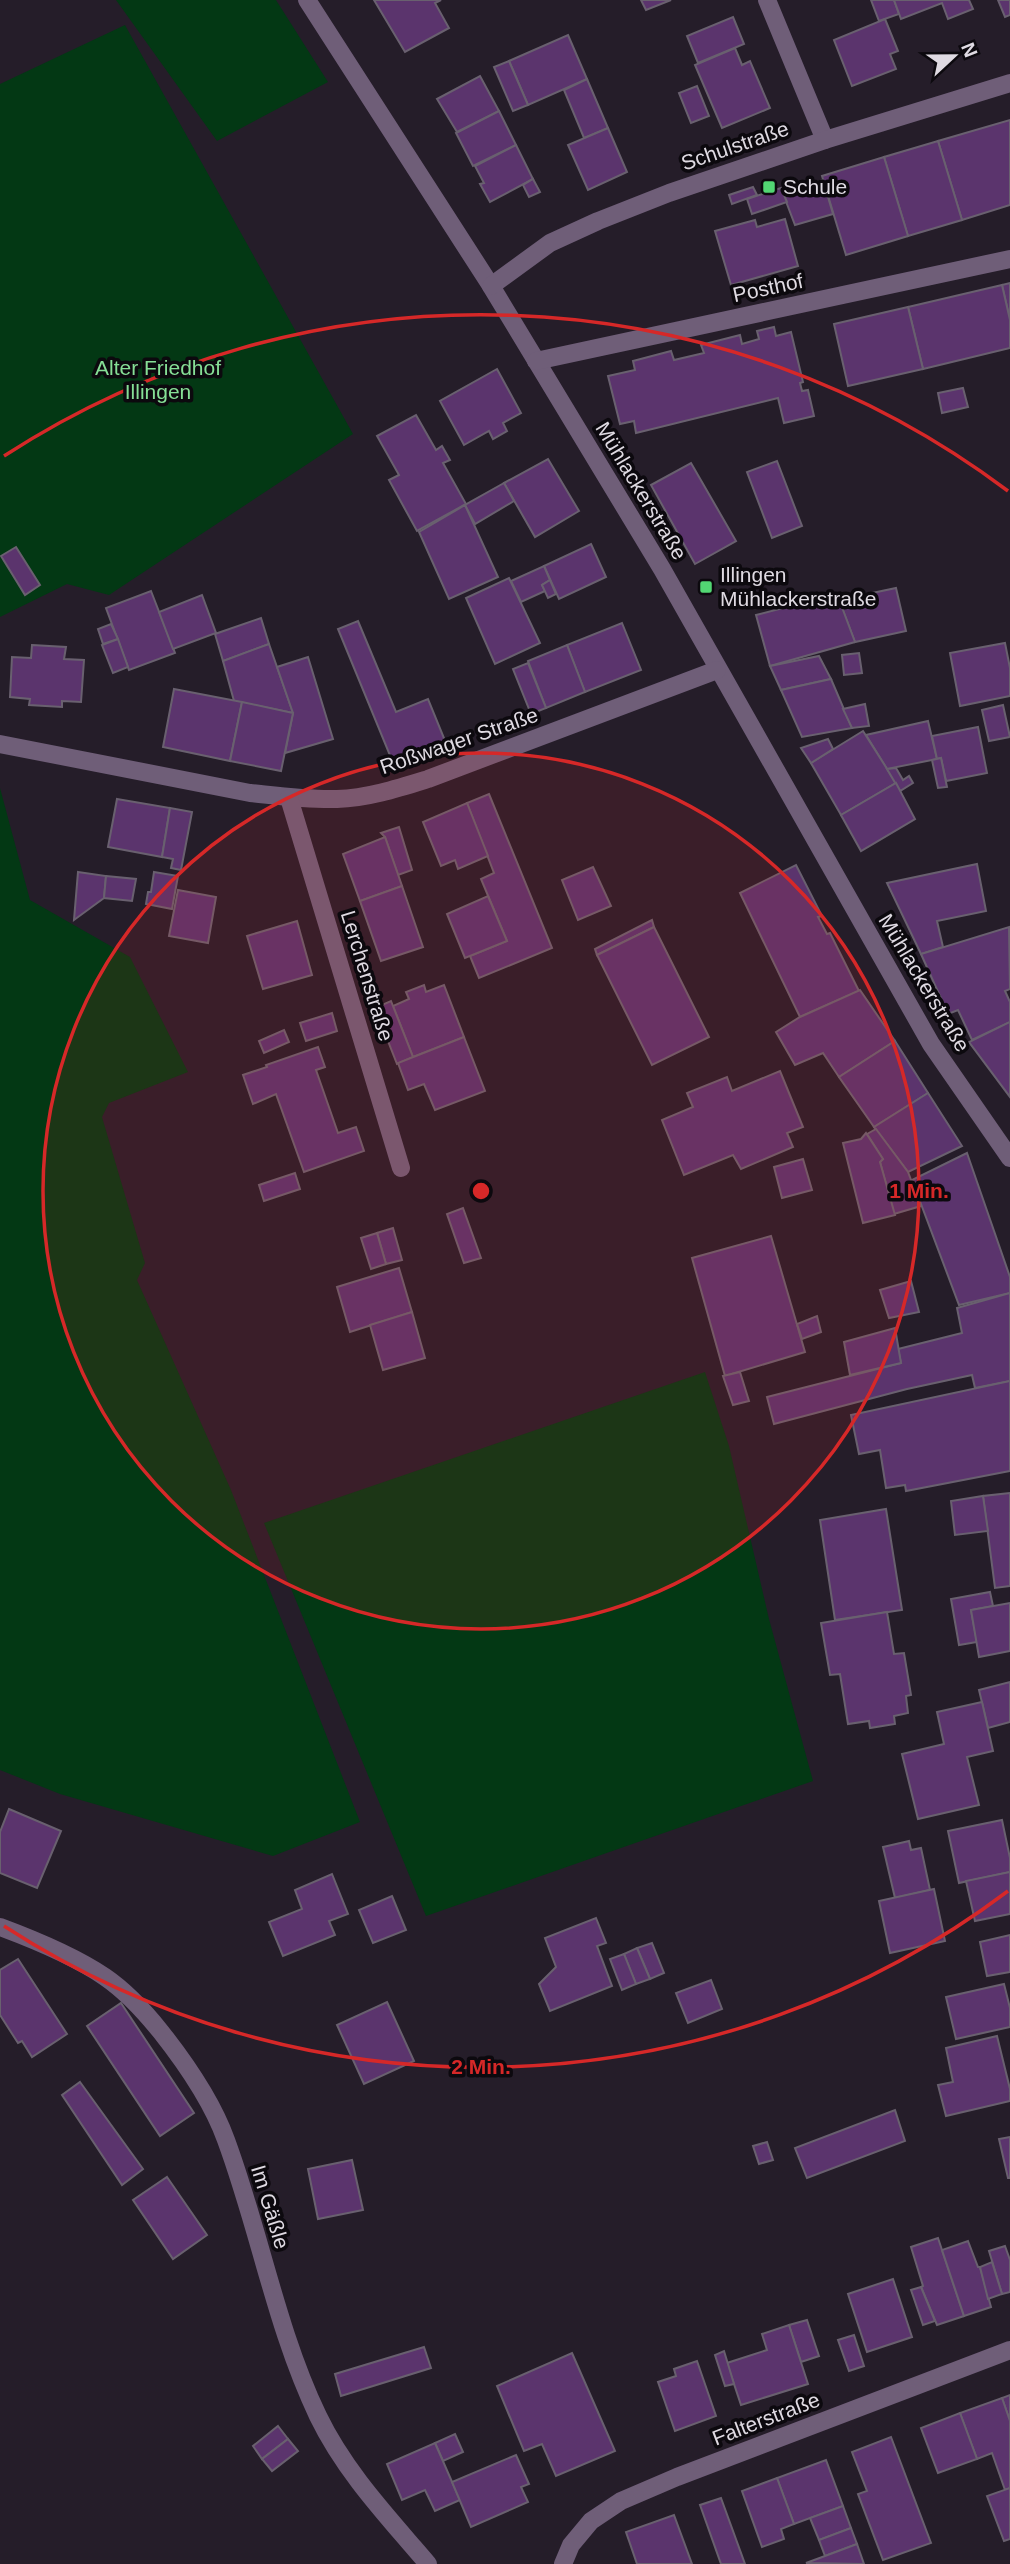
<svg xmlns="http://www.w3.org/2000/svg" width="1010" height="2564" viewBox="0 0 1010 2564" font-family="Arial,sans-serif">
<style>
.green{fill:#033814}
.building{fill:#5b346d;stroke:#69606f;stroke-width:2}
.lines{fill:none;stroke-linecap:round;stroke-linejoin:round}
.minor{stroke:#6f5e78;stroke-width:18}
.ring{fill:none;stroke:#d62828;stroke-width:3.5}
.poi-dot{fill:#52d673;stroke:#0c090e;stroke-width:2.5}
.labels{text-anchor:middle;stroke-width:7;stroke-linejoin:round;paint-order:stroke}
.street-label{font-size:21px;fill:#dfdae2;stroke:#0c090e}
.poi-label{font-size:21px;fill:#dfdae2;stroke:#0c090e;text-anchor:start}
.park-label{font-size:21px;fill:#86df96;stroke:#0c090e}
.centre{fill:#d62828;stroke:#0c090e;stroke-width:3.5}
.ring-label{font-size:21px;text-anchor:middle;font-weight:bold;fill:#d62828;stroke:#0c090e;stroke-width:7;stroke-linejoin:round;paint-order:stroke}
</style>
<rect width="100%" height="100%" fill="#251d29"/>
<!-- green -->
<g class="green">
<polygon points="116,0 276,0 328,82 217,141"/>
<polygon points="125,25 353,434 109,595 67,584 0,617 0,84"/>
<polygon points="0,788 30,900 130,957 188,1072 109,1103 102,1117 145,1263 137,1280 231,1490 360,1822 273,1856 60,1794 0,1770"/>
<polygon points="705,1372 729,1446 769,1619 813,1781 426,1916 264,1523"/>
</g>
<!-- building -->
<g class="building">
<polygon points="374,0 441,0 435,3 449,28 405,52"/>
<polygon points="641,0 671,0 646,10"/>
<polygon points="871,0 894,0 899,14 879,21"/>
<polygon points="894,0 969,0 973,9 948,19 942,3 901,19"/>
<polygon points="998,0 1010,0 1010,15 1005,17"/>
<polygon points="733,17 744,44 698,63 687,36"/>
<polygon points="885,19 898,51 890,54 896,69 852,86 834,40"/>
<polygon points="568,35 587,79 528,105 509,61"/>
<polygon points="735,48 742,65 750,61 770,108 722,128 695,65"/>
<polygon points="509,61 528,105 513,111 494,67"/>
<polygon points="480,76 499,111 457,132 437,99"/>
<polygon points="587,79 608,128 584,138 564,90"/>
<polygon points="697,86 709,116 691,123 679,93"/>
<polygon points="499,111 516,145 473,166 456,133"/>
<polygon points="1010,120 1010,205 962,220 938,141"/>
<polygon points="608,128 627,172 588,190 568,145"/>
<polygon points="938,141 962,220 908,236 884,157"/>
<polygon points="516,145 533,179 490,202 480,184 484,183 475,166"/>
<polygon points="884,157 908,236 846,255 822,176"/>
<polygon points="533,179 540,192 529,197 523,185"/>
<polygon points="823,180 833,214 795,225 782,191"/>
<polygon points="753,187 757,195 732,204 729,195"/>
<polygon points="781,188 787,202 752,214 747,199"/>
<polygon points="785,219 798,266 731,285 715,231 755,220 757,227"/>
<polygon points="1010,283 1010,320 1002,285"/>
<polygon points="1002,285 1010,320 1010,348 923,369 908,307"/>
<polygon points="908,307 923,369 848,386 834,324"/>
<polygon points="774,327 776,336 791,332 803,382 800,383 802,391 808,390 814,416 784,423 778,398 636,433 634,421 620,424 608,376 635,370 633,361 671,351 674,360 704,353 701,345 740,335 742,344 759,339 757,331"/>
<polygon points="497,369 521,413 503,423 507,431 493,439 489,431 464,445 440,401"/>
<polygon points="963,388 968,407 942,413 938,393"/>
<polygon points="416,415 436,450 442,446 450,460 443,463 466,504 417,531 389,480 399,475 377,436"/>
<polygon points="548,459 579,511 535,537 504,483"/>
<polygon points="777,461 802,526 772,538 747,472"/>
<polygon points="691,463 736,541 695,564 651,485"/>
<polygon points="504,483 514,501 475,524 465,505"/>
<polygon points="465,505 498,577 449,599 419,532"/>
<polygon points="591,544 606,577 559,599 544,566"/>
<polygon points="16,547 40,585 25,595 1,556"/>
<polygon points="544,566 550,580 542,585 545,591 521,602 511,581"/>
<polygon points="509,578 540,643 495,664 466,598"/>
<polygon points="550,580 556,594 548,598 542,585"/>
<polygon points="896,588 906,631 855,642 839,600"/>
<polygon points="151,591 175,653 129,670 106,608"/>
<polygon points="837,594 855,642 770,666 756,615"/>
<polygon points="202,595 216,633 173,649 159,612"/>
<polygon points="261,618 269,644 223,661 215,634"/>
<polygon points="358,621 396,712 428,699 448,748 396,770 338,629"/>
<polygon points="622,623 641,670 585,692 567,645"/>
<polygon points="111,624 118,639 103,644 98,629"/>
<polygon points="118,639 128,667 113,673 102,645"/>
<polygon points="1005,643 1010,668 1010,696 960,706 950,653"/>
<polygon points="269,644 293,713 234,701 223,661"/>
<polygon points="32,645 66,647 64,659 84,660 81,702 62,701 62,707 29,705 30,699 10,697 12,657 31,658"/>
<polygon points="567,645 585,692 546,708 528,661"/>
<polygon points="859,653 862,673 844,675 842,655"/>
<polygon points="819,656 831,679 781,690 770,666"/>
<polygon points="308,657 333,739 285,753 293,713 277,667"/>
<polygon points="528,663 546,708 531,714 513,669"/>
<polygon points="831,679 852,728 802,737 781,690"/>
<polygon points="174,689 242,702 230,761 163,747"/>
<polygon points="242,702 293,713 281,771 230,761"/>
<polygon points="865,704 869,726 852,728 843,709"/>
<polygon points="1003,705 1010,737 989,741 982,710"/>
<polygon points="928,721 937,759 887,769 866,735"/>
<polygon points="978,727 987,773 946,781 941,758 937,759 932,736"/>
<polygon points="863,731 896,783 841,815 811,763"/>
<polygon points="828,739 833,749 811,763 801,748"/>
<polygon points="941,758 947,787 938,788 932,760"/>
<polygon points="896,768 903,780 909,776 913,783 900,791 887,769"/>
<polygon points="896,783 915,819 861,851 841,815"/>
<polygon points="489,794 552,948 479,978 470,956 507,941 481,879 494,873 467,803"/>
<polygon points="117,799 170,808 162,857 108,847"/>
<polygon points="467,803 488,856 458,869 455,860 441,866 423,822"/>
<polygon points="170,808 192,812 181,870 171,868 173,859 162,857"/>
<polygon points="399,827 412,870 398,875 385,837 381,833"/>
<polygon points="385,837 402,886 360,901 343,854"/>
<polygon points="977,864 986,911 937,921 943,947 921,954 887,883"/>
<polygon points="796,865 822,916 818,917 827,934 830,933 859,991 800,1017 740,893"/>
<polygon points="593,867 611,906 578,920 562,880"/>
<polygon points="78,872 106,876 104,898 74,920"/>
<polygon points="154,872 178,876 172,909 146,904 148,892 151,892"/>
<polygon points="106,876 136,879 132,901 104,898"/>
<polygon points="402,886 423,947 381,961 360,901"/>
<polygon points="178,890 216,897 208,943 169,936"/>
<polygon points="488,896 507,941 465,958 447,914"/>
<polygon points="652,920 654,927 597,955 595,949"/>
<polygon points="297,921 312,975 263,989 247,936"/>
<polygon points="654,927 709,1037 652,1065 597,955"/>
<polygon points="1009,927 1010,989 1005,991 1010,1002 1010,1022 972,1040 958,1010 948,1014 921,954"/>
<polygon points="424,985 426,992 444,985 464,1037 413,1057 393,1006 409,999 406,992"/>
<polygon points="860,990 895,1041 839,1077 823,1053 795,1065 776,1032 800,1017"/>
<polygon points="391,1001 413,1057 397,1064 375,1008"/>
<polygon points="332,1013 337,1031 306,1041 300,1023"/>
<polygon points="1010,1022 1010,1097 969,1042"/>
<polygon points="284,1030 289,1042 264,1053 259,1041"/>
<polygon points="464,1037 485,1091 435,1110 424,1084 408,1090 398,1063"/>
<polygon points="895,1041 928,1093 874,1127 839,1077"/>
<polygon points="318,1047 325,1067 316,1070 338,1133 356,1127 364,1151 304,1172 276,1094 253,1104 243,1075 267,1067 266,1065"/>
<polygon points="780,1071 803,1127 787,1133 793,1147 741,1169 733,1155 684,1175 662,1120 693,1107 687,1093 727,1077 732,1091"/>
<polygon points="928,1093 962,1146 908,1172 874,1127"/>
<polygon points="876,1129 908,1172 921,1206 894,1214 880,1162 883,1159 867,1134"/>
<polygon points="866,1133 883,1159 880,1162 895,1215 863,1223 843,1143 861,1139"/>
<polygon points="967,1153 1010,1277 1010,1293 959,1305 912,1180"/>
<polygon points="803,1159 812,1190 782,1198 774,1167"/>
<polygon points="295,1173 300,1189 264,1201 259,1185"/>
<polygon points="463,1208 481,1258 464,1263 447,1214"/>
<polygon points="393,1228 402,1260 386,1264 377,1233"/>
<polygon points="377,1233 386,1264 371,1269 361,1238"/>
<polygon points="771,1236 805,1352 725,1376 692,1258"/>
<polygon points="399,1268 412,1312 350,1332 337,1287"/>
<polygon points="911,1281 919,1312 889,1318 880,1290"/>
<polygon points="1010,1293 1010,1381 975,1388 972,1375 907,1389 774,1424 767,1397 901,1363 898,1349 962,1333 957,1308"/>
<polygon points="412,1312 425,1358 383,1370 370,1325"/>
<polygon points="817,1316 821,1332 802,1339 797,1324"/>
<polygon points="895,1328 901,1363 850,1375 844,1342"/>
<polygon points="740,1372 749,1401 733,1405 723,1376"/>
<polygon points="1010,1381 1010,1471 906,1491 905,1485 886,1488 880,1450 859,1454 851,1415"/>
<polygon points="1010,1493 1010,1586 995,1588 983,1496"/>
<polygon points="983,1496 988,1531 955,1535 951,1501"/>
<polygon points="886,1509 902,1610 835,1620 820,1520"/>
<polygon points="990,1592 993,1606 971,1610 977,1642 959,1645 951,1599"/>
<polygon points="1010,1603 1010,1651 979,1657 971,1610"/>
<polygon points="887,1612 894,1654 904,1653 911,1695 906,1696 908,1713 894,1716 895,1724 870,1728 869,1721 848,1724 840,1674 830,1675 821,1623"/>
<polygon points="1010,1682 1010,1722 988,1728 979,1690"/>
<polygon points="982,1702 993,1751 967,1757 979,1805 918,1819 902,1754 944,1744 937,1712"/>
<polygon points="9,1809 61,1831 37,1888 0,1873 0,1832"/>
<polygon points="1002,1820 1010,1858 1010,1872 959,1883 948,1831"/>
<polygon points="909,1841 911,1850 921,1848 930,1890 895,1898 883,1847"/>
<polygon points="1010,1872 1010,1914 975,1921 966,1881"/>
<polygon points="332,1874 348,1914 329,1921 335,1935 283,1956 269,1922 302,1909 295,1890"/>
<polygon points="934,1889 945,1941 890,1953 879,1901"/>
<polygon points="392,1896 406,1930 373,1943 359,1910"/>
<polygon points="596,1918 606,1943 597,1946 612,1986 550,2011 539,1984 556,1967 545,1938"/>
<polygon points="1010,1935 1010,1972 987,1976 980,1942"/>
<polygon points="652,1943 664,1973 650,1979 637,1948"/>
<polygon points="637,1948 650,1979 636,1984 624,1954"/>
<polygon points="624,1954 636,1984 622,1990 610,1959"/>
<polygon points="18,1959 67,2034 32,2057 22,2041 18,2043 0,2015 0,1970"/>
<polygon points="711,1980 722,2009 688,2023 676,1993"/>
<polygon points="1004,1984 1010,2008 1010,2027 956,2039 946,1997"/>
<polygon points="387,2002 414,2061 364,2084 337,2025"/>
<polygon points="121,2003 194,2113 160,2136 87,2026"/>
<polygon points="997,2036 1010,2089 1010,2101 946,2116 938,2085 953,2082 946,2048"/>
<polygon points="80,2082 143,2169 122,2185 62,2095"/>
<polygon points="895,2110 905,2141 807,2178 795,2148"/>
<polygon points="1010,2137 1010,2178 1008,2178 999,2139"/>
<polygon points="767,2142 773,2160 759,2164 753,2146"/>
<polygon points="352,2160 363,2210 318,2219 308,2169"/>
<polygon points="167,2177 207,2235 173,2259 133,2200"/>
<polygon points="938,2238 964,2316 937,2325 921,2287 923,2286 911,2247"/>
<polygon points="968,2241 978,2267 980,2267 991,2307 964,2316 942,2250"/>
<polygon points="1005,2246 1010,2260 1010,2292 1002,2294 989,2251"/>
<polygon points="992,2262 1002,2294 988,2299 980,2267"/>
<polygon points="893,2279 912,2337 867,2352 848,2294"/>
<polygon points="921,2287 935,2321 923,2325 911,2290"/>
<polygon points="807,2320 819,2356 801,2362 789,2325"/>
<polygon points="789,2325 808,2384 741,2405 727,2363 767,2350 762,2334"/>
<polygon points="854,2335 864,2366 849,2371 838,2340"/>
<polygon points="424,2347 431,2368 341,2396 335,2374"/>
<polygon points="724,2351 734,2384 725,2386 715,2355"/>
<polygon points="572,2353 615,2451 556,2476 542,2444 524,2451 497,2386"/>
<polygon points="697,2361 716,2416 675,2431 658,2382 676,2376 674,2369"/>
<polygon points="1010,2395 1010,2421 1002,2398"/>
<polygon points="1002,2398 1010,2421 1010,2488 1005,2490 992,2453 977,2459 960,2413"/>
<polygon points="960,2413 977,2459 938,2473 921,2428"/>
<polygon points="278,2426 288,2439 262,2459 253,2446"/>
<polygon points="455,2434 463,2452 443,2461 435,2443"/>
<polygon points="891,2437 931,2543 883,2560 858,2494 867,2491 852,2452"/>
<polygon points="288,2439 298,2451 272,2471 262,2459"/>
<polygon points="435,2443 460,2500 435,2511 425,2490 402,2500 387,2464"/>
<polygon points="516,2455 529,2484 521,2487 528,2502 471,2527 452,2482"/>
<polygon points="826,2460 843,2506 794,2524 777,2478"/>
<polygon points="777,2478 794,2524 781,2529 784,2539 762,2547 742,2491"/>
<polygon points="1010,2488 1010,2539 1004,2541 987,2496"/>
<polygon points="721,2498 745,2564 721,2564 700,2505"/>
<polygon points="843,2506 851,2528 819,2540 810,2518"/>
<polygon points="674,2515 692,2564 637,2564 626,2532"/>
<polygon points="851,2528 857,2544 825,2556 819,2540"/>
<polygon points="857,2544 864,2564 806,2563 825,2556"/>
</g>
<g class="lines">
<!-- minor -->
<g class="minor">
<polyline points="307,0 491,286 662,569 931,1044 1010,1158"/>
<polyline points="767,0 825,140"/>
<polyline points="491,286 550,243 598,221 669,193 825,140 1010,83"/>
<polyline points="536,361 1010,259"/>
<path d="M 0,744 L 250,793 C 279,796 308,800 337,799 C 368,798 399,788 428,779 L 717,670"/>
<polyline points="289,798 401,1168"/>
<path d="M 0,1927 C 35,1940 74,1956 105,1977 C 127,1992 145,2012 161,2032 C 187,2065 212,2101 226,2140 C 260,2232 276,2328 318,2416 C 345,2472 388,2517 428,2564"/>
<polyline points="563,2564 571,2545 591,2521 621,2501 677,2477 1010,2350"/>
</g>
</g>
<!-- distance rings -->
<circle cx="481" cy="1191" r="438" fill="#d62828" fill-opacity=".12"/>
<g class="ring">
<circle cx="481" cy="1191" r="438"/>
<path d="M1008 1891A876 876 0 0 1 4 1926M4 456A876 876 0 0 1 1008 491"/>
</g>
<!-- markers -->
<g class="poi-dot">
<rect x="762" y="180" width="14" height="14" rx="3.5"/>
<rect x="699" y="580" width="14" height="14" rx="3.5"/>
</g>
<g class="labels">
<!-- street labels -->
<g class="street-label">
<text transform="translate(735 146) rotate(-19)" y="7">Schulstraße</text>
<text transform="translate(768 288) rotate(-12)" y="7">Posthof</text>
<text transform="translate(641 491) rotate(59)" y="7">Mühlackerstraße</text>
<text transform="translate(459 741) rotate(-19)" y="7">Roßwager Straße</text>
<text transform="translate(367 976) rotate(73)" y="7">Lerchenstraße</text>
<text transform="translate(924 983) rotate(59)" y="7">Mühlackerstraße</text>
<text transform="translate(270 2207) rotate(73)" y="7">Im Gäßle</text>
<text transform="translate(766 2419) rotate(-21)" y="7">Falterstraße</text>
</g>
<!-- poi labels -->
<g class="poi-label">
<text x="783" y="194">Schule</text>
<text x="720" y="582">Illingen<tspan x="720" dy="24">Mühlackerstraße</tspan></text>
</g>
<!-- park labels -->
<g class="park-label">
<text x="158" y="375">Alter Friedhof<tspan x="158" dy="24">Illingen</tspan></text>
</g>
</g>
<circle cx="481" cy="1191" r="10" class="centre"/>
<g class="ring-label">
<text x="919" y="1198">1 Min.</text>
<text x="481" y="2074">2 Min.</text>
</g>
<!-- north arrow -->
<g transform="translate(954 56) rotate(68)" stroke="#0c090e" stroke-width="5" paint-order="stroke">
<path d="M0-5L12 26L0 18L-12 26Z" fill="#dfdae2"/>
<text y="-10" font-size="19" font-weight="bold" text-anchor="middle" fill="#dfdae2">N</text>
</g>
</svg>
